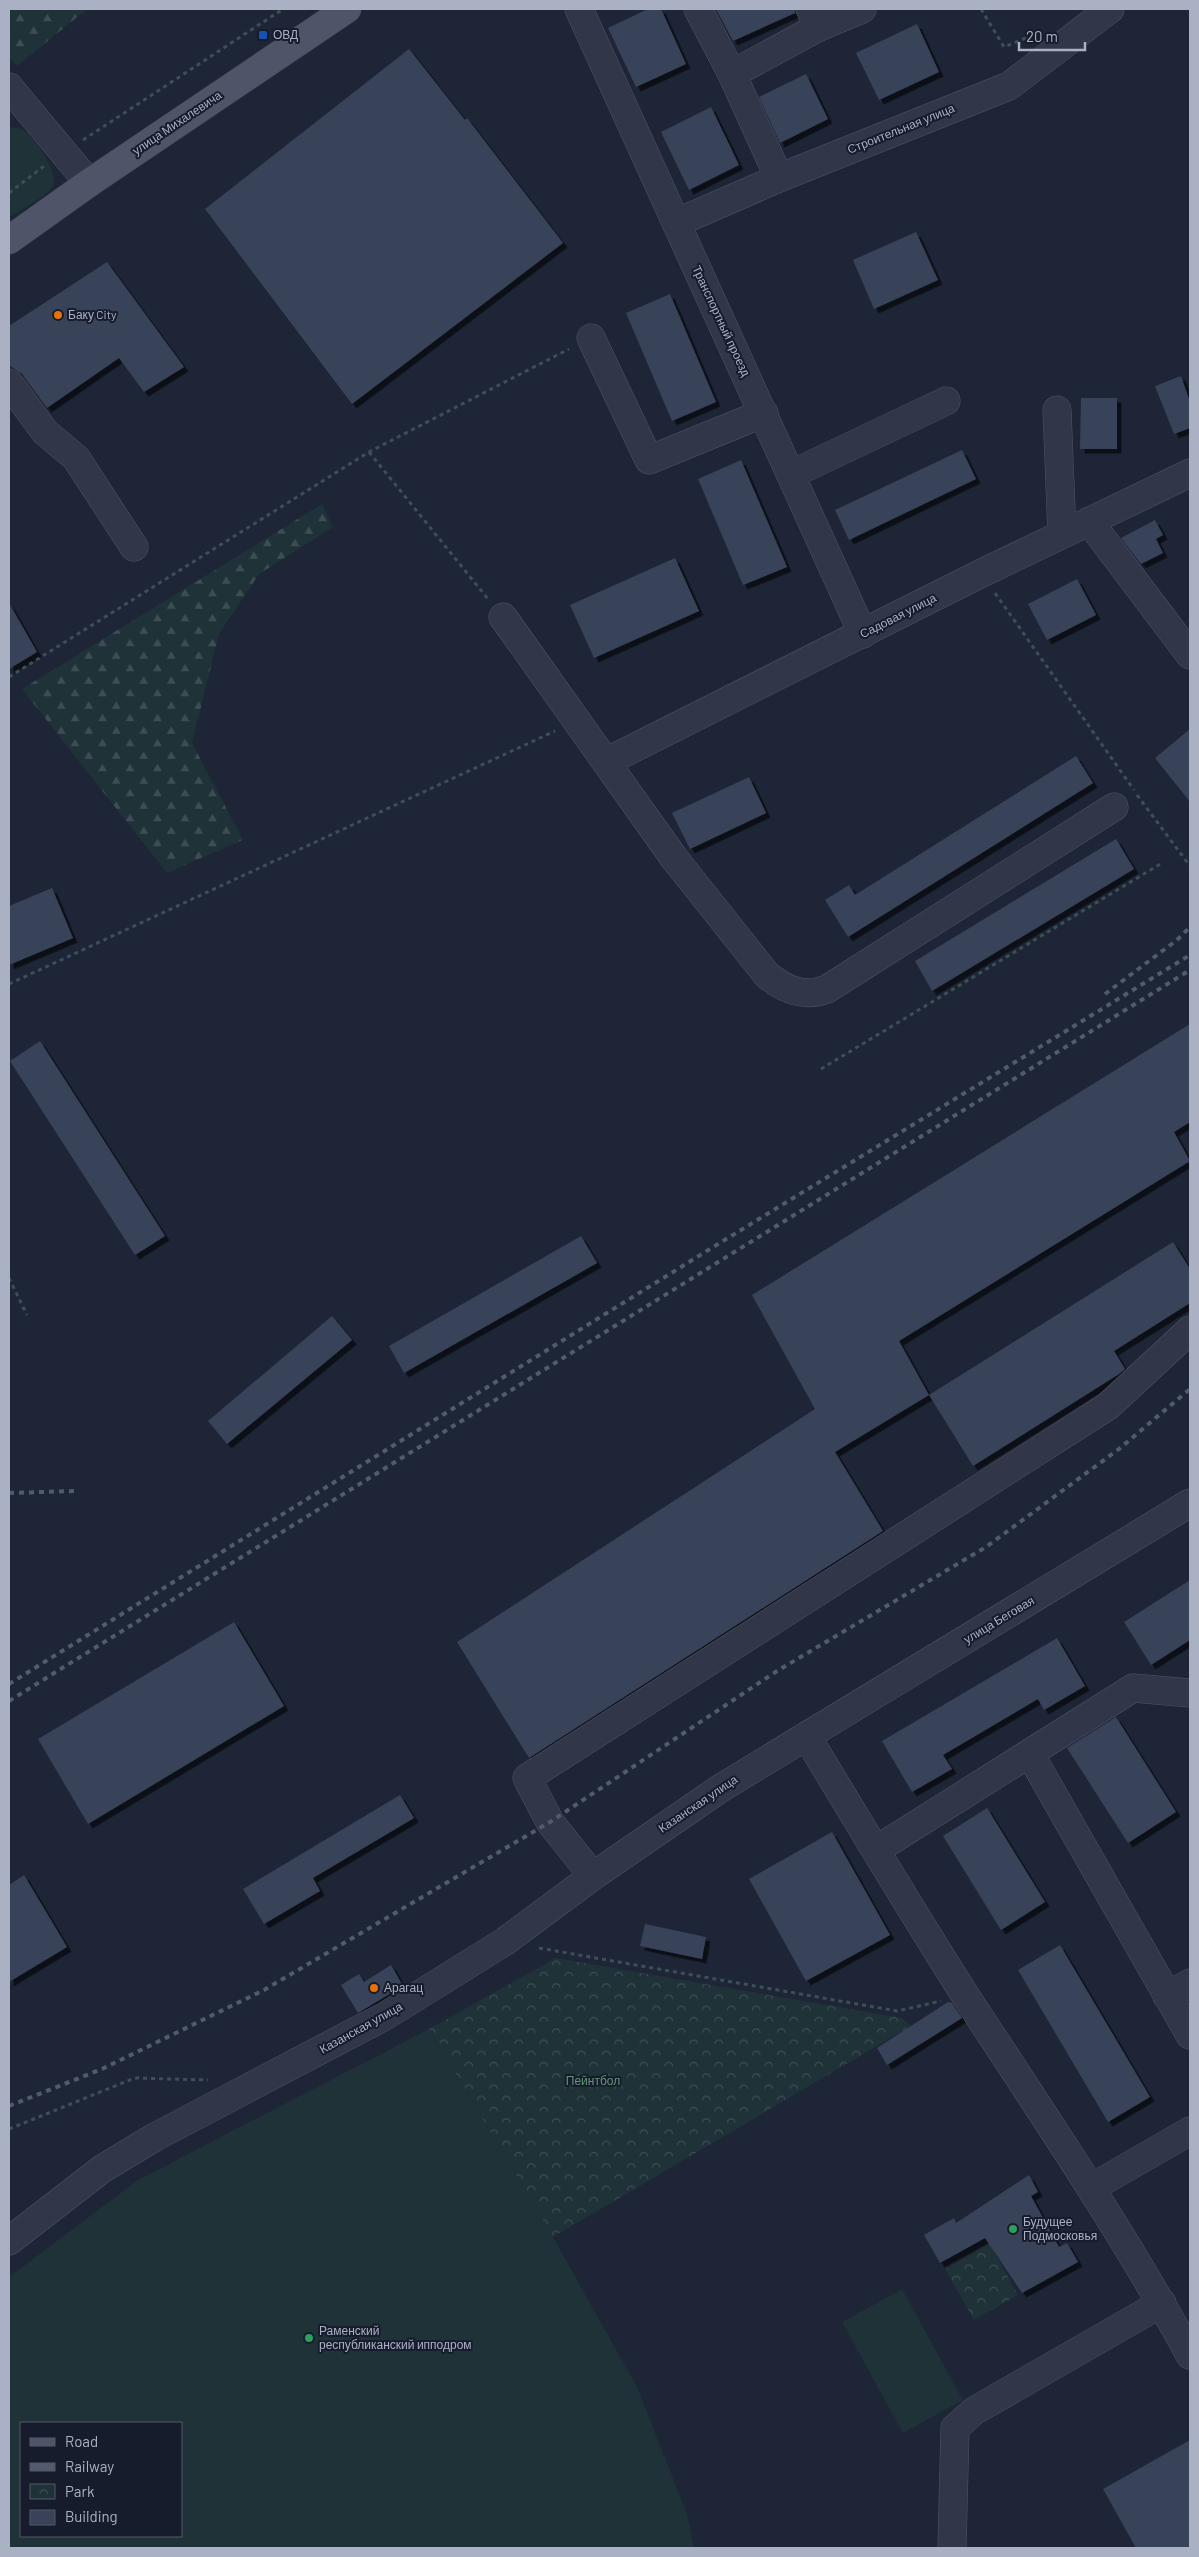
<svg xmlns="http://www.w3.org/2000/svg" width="1199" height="2557" viewBox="0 0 1199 2557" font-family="Barlow,sans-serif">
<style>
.green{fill:#1f3238;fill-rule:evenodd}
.forest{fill:url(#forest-firs)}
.park{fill:url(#park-crowns)}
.building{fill:#394258;filter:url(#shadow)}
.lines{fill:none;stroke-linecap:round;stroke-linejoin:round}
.minor-casing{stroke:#4f5466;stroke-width:29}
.major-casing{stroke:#3b4051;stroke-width:29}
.path{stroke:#3d4f56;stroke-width:3;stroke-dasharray:4 4;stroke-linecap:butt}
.minor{stroke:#313748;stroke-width:28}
.major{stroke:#4f5568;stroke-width:28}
.rail{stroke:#525a6f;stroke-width:4;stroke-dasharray:5 5;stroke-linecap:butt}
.transit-dot{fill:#1a4fb4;stroke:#171c2c;stroke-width:2}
.food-dot{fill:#e8710a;stroke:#171c2c;stroke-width:2}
.leisure-dot{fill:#2e9e5b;stroke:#171c2c;stroke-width:2}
.labels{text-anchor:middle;stroke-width:4;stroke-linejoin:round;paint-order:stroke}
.poi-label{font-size:12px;fill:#abb1c5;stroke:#171c2c;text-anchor:start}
.street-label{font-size:12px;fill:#abb1c5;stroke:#171c2c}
.park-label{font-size:12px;fill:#619775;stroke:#171c2c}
</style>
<defs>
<pattern id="forest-firs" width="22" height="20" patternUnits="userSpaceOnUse" patternTransform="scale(1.25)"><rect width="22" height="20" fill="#1f3238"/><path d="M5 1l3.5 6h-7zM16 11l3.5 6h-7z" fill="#3d4d53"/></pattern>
<pattern id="park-crowns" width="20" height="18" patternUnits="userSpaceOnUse" patternTransform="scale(1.25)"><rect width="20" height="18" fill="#1f3238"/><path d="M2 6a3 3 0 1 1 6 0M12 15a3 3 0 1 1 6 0" fill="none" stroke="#3d4d53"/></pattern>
<filter id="shadow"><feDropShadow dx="4.5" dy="4.5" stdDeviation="0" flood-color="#0009"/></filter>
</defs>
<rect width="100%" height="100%" fill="#1d2537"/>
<!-- green -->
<g class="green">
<path d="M 13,127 C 19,128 23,129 27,133 C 36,140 59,174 53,186 C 47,197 20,210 9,217 L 9,128 Z"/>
<path d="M 429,2029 L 553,2237 L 637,2387 L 687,2514 L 694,2548 L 9,2548 L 9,2277 L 138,2180 ZM 21,2423 L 181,2423 L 181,2536 L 21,2536 Z"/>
<polygon points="902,2289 963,2400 903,2433 842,2322"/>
</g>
<!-- forest -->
<g class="forest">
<polygon points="9,9 87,9 17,66 9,57"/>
<polygon points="322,504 333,527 259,574 219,634 192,743 243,840 167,873 22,689"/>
</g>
<!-- park -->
<g class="park">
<polygon points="556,1958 902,2018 911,2026 553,2237 429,2029"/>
<polygon points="990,2244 1018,2295 974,2320 945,2269"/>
</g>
<!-- building -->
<g class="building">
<polygon points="648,9 661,9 686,64 636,87 608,28"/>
<polygon points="716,9 794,9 795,13 733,41"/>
<polygon points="917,24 939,72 879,100 856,53"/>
<polygon points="409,49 465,120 467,118 563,243 352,404 205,209"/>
<polygon points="806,74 828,119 780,143 759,97"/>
<polygon points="711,107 739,165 689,190 661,132"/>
<polygon points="916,232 938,280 874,309 853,260"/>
<polygon points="107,262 184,367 144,392 119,358 47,408 22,374 9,365 9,326"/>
<polygon points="670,294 716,402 672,421 626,313"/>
<polygon points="1181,376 1190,402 1190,428 1174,434 1155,386"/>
<polygon points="1081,398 1117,398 1117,449 1080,449"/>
<polygon points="962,450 976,479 849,540 835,510"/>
<polygon points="741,460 787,567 743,585 698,479"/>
<polygon points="1155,520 1163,535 1156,539 1163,553 1141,564 1121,538"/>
<polygon points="675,558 699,611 594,658 570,605"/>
<polygon points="1077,579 1096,615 1047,640 1028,604"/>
<polygon points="9,603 37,652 9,669"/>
<polygon points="1190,729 1190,802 1155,758"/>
<polygon points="1076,756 1093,783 848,937 825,900 849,885 855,895"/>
<polygon points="749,777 766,813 690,849 672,813"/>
<polygon points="1116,839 1134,869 932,991 915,961"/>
<polygon points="52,888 73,938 9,965 9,906"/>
<polygon points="1190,1024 1190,1122 1174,1132 1190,1161 899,1341 929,1395 835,1452 883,1531 529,1758 457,1642 815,1409 752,1295"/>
<polygon points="40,1041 165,1236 135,1255 10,1061"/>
<polygon points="581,1236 597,1263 404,1373 389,1346"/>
<polygon points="1173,1242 1190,1269 1190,1303 1114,1351 1125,1369 1119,1374 973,1466 929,1395"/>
<polygon points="332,1316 352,1340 227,1444 208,1421"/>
<polygon points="1190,1580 1190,1640 1151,1665 1124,1622"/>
<polygon points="234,1622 284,1706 88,1824 38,1739"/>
<polygon points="1057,1638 1085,1686 1044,1710 1038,1699 943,1755 952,1769 912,1792 882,1741"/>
<polygon points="1116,1717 1176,1812 1128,1843 1067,1748"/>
<polygon points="400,1795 414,1818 313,1878 320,1891 264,1924 243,1889"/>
<polygon points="987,1808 1045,1902 1001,1930 943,1836"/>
<polygon points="832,1832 890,1935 806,1981 749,1879"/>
<polygon points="24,1875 67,1947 9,1982 9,1885"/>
<polygon points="645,1924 706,1937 702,1959 640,1946"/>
<polygon points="1060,1945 1150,2097 1108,2122 1018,1970"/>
<polygon points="391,1965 403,1986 358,2013 341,1985 359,1974 364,1982"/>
<polygon points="948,2002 952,2003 962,2018 887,2065 877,2048"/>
<polygon points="1029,2175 1038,2192 1031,2196 1059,2247 1067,2243 1078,2262 1022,2293 985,2238 940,2263 924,2235 954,2218 956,2223"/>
<polygon points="1190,2440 1190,2548 1136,2548 1103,2489"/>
</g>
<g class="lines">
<defs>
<g id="minor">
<polyline points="579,9 863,634"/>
<polyline points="698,9 732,74 779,178"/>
<polyline points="819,27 862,9"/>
<polyline points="732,74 819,27 810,9"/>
<polyline points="9,87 89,183"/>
<polyline points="676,223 779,178 1009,86 1110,9"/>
<polyline points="591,338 649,460 764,413"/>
<polyline points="9,383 45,432 76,458 134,547"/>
<polyline points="1057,410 1062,534"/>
<polyline points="792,474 946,401"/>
<polyline points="1089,521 1190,655"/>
<path d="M 503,617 L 674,858 L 767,975 C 785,990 804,998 827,989 L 1114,807"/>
<polyline points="606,762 982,573 1190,473"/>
<path d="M 807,1737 C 860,1824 912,1912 967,1998 C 1044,2116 1123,2232 1190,2355"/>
<polyline points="1030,1754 1190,2035"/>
<polyline points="876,1850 1133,1688 1190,1693"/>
<polyline points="593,1876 550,1822 527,1778 1108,1406 1190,1330"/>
<polyline points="1167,1996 1190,1983"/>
<polyline points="1091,2188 1190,2131"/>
<polyline points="9,2241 102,2169 155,2137 385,2016 504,1942 593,1876 721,1788 1190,1503"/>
<polyline points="952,2548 955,2428 974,2411 1162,2303"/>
</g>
<polyline id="major" points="9,240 89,183 347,9"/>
</defs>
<!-- minor casing -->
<use href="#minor" class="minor-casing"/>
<!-- major casing -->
<use href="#major" class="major-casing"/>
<!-- path -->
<g class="path">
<polyline points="981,9 1004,47 1033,35"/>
<polyline points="83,140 283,9"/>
<polyline points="9,193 44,166"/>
<polyline points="369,452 488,599"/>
<polyline points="995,593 1134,790"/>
<polyline points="9,677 369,452 569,349"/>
<polyline points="1137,795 1190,866"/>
<polyline points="9,984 555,731"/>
<polyline points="821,1069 1162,863"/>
<polyline points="9,1278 27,1315"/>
<polyline points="539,1948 897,2011 941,2001"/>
<polyline points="9,2129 135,2078 208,2080"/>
</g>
<!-- minor -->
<use href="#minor" class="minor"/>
<!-- major -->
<use href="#major" class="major"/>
<!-- rail -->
<g class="rail">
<polyline points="1105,994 1177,940 1190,927"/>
<polyline points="9,1493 74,1491"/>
<polyline points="9,1684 710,1249 1190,955"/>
<polyline points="9,1701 1190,970"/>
<polyline points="9,2106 102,2069 264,1990 550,1822 777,1671 986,1547 1119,1449 1190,1389"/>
</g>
</g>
<!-- markers -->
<rect class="transit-dot" x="258" y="30" width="10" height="10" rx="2.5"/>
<g class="food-dot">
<circle cx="58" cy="315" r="5"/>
<circle cx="374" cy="1988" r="5"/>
</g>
<g class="leisure-dot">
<circle cx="1013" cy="2229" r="5"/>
<circle cx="309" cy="2338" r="5"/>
</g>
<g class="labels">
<!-- poi labels -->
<g class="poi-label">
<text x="273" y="39">ОВД</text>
<text x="68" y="319">Баку City</text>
<text x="384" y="1992">Арагац</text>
<text x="1023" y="2226">Будущее<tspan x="1023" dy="14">Подмосковья</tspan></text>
<text x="319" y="2335">Раменский<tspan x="319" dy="14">республиканский ипподром</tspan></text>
</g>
<!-- street labels -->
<g class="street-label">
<text transform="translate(177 123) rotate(-34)" y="4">улица Михалевича</text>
<text transform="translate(901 129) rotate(-22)" y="4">Строительная улица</text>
<text transform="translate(721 321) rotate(65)" y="4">Транспортный проезд</text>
<text transform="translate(898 616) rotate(-27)" y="4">Садовая улица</text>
<text transform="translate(999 1620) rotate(-31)" y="4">улица Беговая</text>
<text transform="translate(698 1804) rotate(-34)" y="4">Казанская улица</text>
<text transform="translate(361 2028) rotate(-29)" y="4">Казанская улица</text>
</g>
<!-- park labels -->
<g class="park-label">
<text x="593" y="2085">Пейнтбол</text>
</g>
</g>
<!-- border -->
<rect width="1199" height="2557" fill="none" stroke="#abb1c5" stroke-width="20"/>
<!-- legend -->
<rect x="20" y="2422" width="162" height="115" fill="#171c2c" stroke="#525869"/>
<rect x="30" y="2438" width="25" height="8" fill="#4f5568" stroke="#525869"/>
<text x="65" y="2447" font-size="15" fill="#abb1c5">Road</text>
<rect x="30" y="2463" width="25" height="8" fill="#525a6f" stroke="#525869"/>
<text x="65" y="2472" font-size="15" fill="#abb1c5">Railway</text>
<rect x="30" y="2484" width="25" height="15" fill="url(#park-crowns)" stroke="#525869"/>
<text x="65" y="2497" font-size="15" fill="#abb1c5">Park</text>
<rect x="30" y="2510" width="25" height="15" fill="#394258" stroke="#525869"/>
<text x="65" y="2522" font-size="15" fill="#abb1c5">Building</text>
<!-- scale -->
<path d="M1019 42v8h66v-8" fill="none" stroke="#abb1c5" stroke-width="2.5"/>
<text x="1026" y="42" font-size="15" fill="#abb1c5" stroke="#171c2c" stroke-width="4" paint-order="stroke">20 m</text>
</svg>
